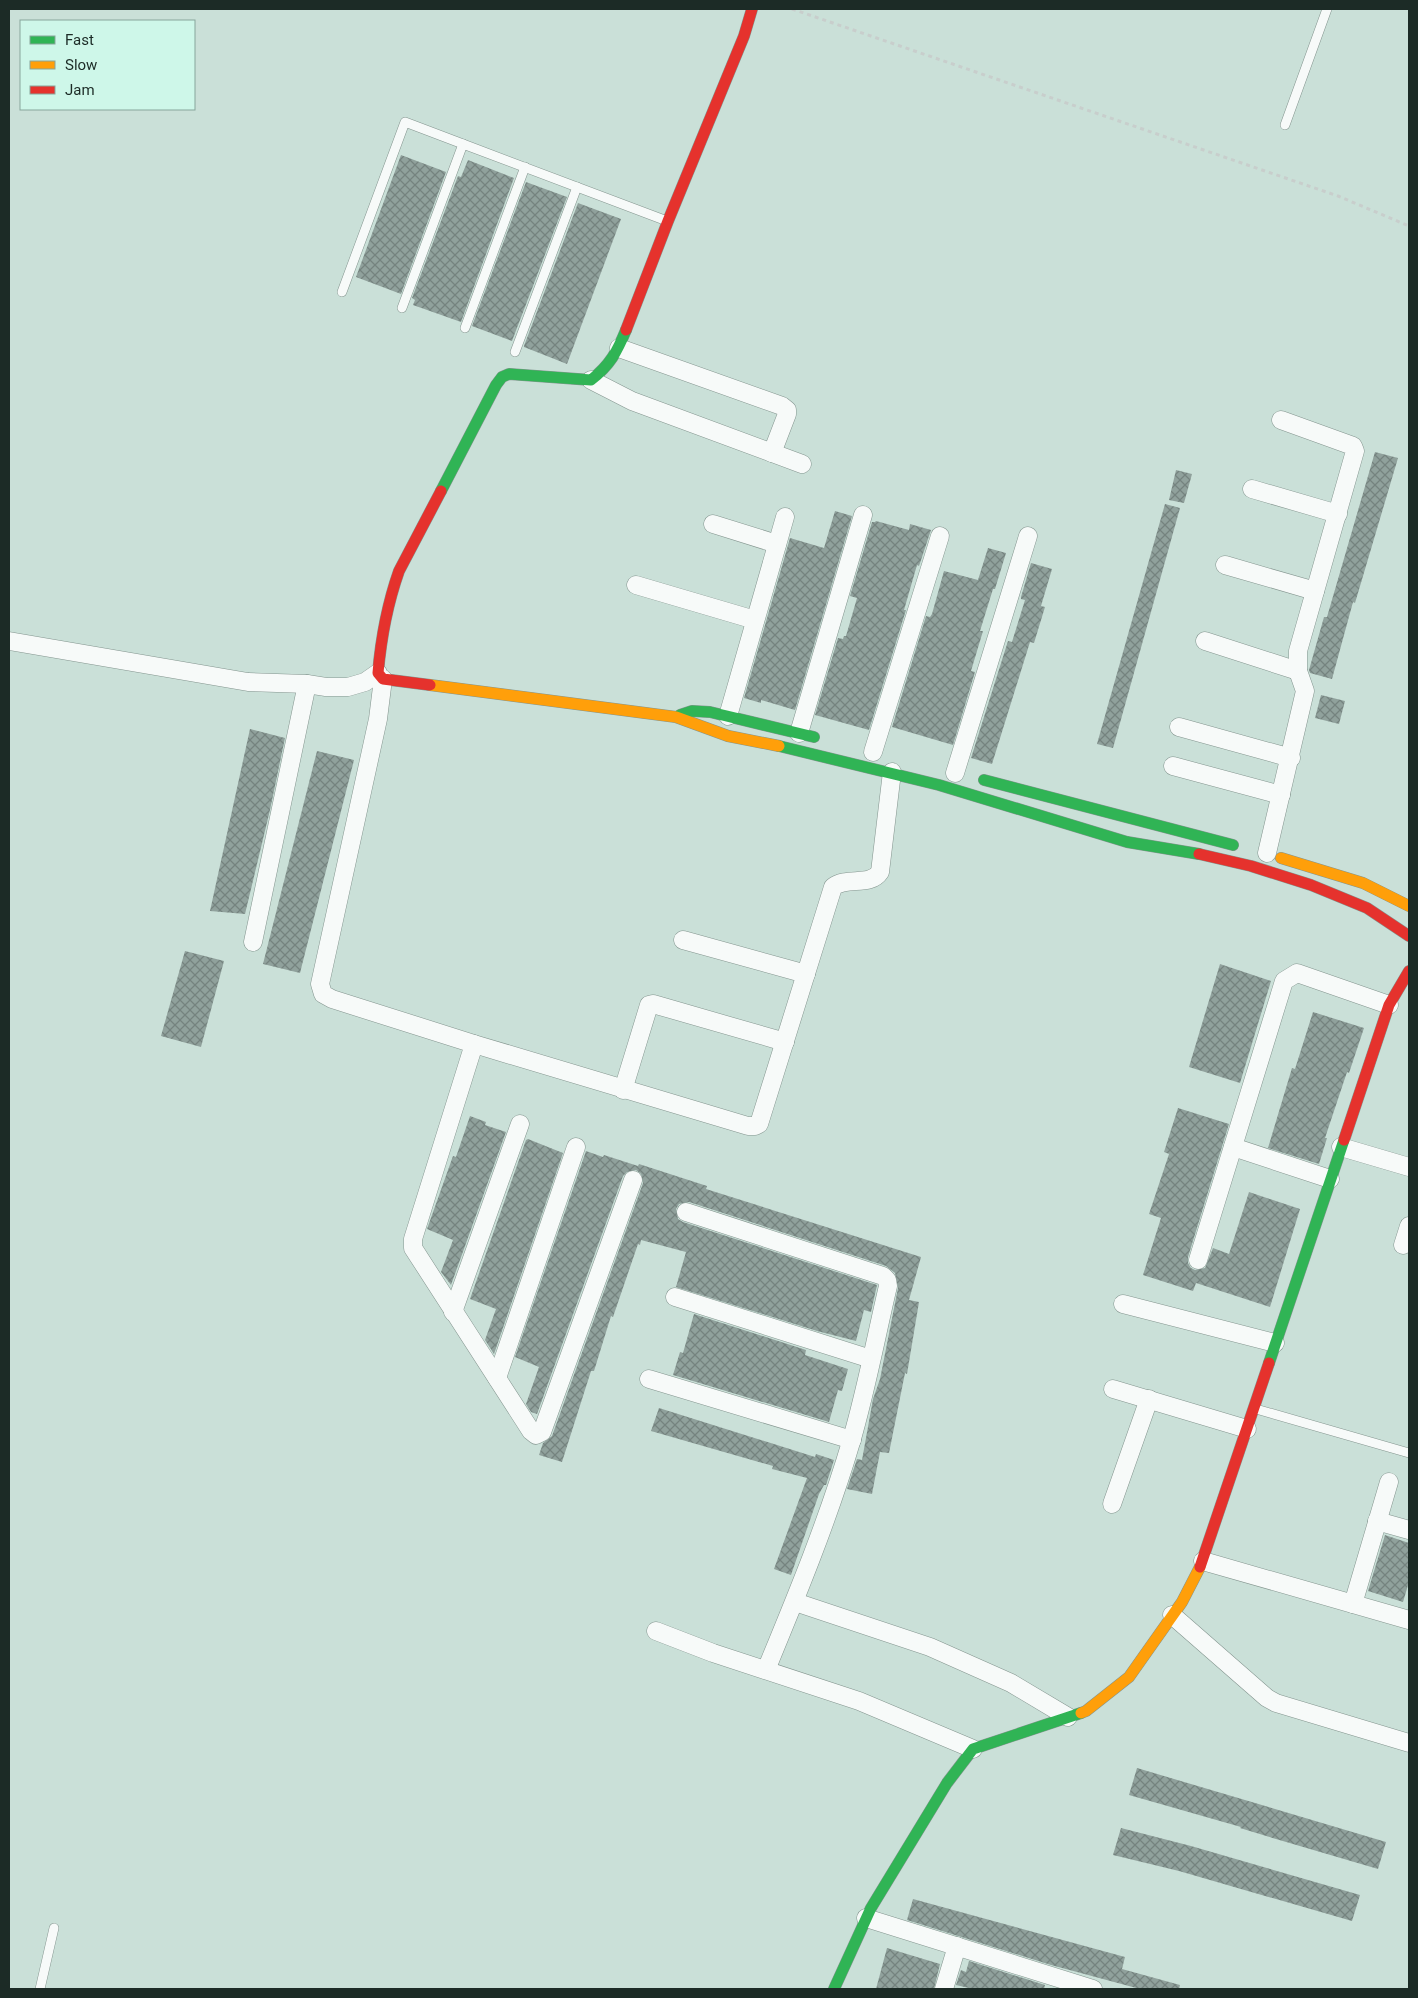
<svg xmlns="http://www.w3.org/2000/svg" width="1418" height="1998" viewBox="0 0 1418 1998" font-family="Roboto,sans-serif">
<style>
.building{fill:url(#building-cross-hatch)}
.lines{fill:none;stroke-linecap:round;stroke-linejoin:round}
.lane-casing{stroke:#84958f;stroke-width:10}
.street-casing{stroke:#84958f;stroke-width:19}
.fast-casing{stroke:#84958f;stroke-width:12}
.slow-casing{stroke:#84958f;stroke-width:12}
.jam-casing{stroke:#84958f;stroke-width:12}
.path{stroke:#c8cecc;stroke-width:3;stroke-dasharray:4 4;stroke-linecap:butt}
.lane{stroke:#f7faf9;stroke-width:9}
.street{stroke:#f7faf9;stroke-width:18}
.fast{stroke:#30b455;stroke-width:11}
.slow{stroke:#ff9f0a;stroke-width:11}
.jam{stroke:#e5322d;stroke-width:11}
</style>
<defs>
<pattern id="building-cross-hatch" width="8" height="8" patternUnits="userSpaceOnUse" patternTransform="scale(1.25)"><rect width="8" height="8" fill="#90a19c"/><path d="M0 0l8 8M0 8l8-8" fill="none" stroke="#75837f"/></pattern>
</defs>
<rect width="100%" height="100%" fill="#cae0d8"/>
<!-- building -->
<g class="building">
<polygon points="401,155 446,172 401,294 356,277"/>
<polygon points="468,160 514,178 461,322 413,305 415,300 412,298 458,176 461,177"/>
<polygon points="526,182 567,197 512,341 472,326"/>
<polygon points="578,203 621,219 567,364 524,347 524,346"/>
<polygon points="1375,452 1398,458 1355,603 1353,602 1332,679 1310,673 1309,670 1324,617 1327,617"/>
<polygon points="1176,470 1192,474 1184,503 1169,500"/>
<polygon points="1165,504 1180,508 1113,748 1097,744"/>
<polygon points="835,511 852,516 795,710 761,700 761,703 744,698 790,538 824,548"/>
<polygon points="876,521 909,530 910,524 931,530 919,566 917,565 904,610 906,610 869,730 815,715 838,638 843,639 844,636 846,636 857,598 850,596 872,522 875,522"/>
<polygon points="988,548 1006,553 995,589 993,589 980,631 983,631 971,671 975,672 953,745 892,727 926,616 930,617 932,614 944,571 978,580"/>
<polygon points="1031,563 1052,569 1041,606 1045,607 1034,643 1030,642 992,764 971,758 1008,641 1012,642 1025,600 1021,599 1021,597"/>
<polygon points="1321,695 1345,701 1339,724 1315,718"/>
<polygon points="250,729 285,738 270,810 245,914 210,911"/>
<polygon points="317,751 354,760 300,973 263,964"/>
<polygon points="185,951 224,961 201,1047 161,1036"/>
<polygon points="1220,964 1271,981 1240,1083 1189,1067"/>
<polygon points="1313,1012 1364,1028 1349,1073 1347,1072 1325,1138 1327,1138 1319,1164 1268,1148 1292,1068 1295,1069"/>
<polygon points="1178,1108 1229,1124 1188,1257 1188,1263 1191,1268 1195,1270 1205,1268 1213,1248 1229,1254 1249,1192 1300,1209 1270,1307 1196,1283 1193,1291 1143,1275 1161,1218 1149,1214 1169,1154 1164,1152"/>
<polygon points="470,1116 486,1122 485,1125 506,1132 451,1285 441,1272 453,1240 427,1229 453,1156 456,1157"/>
<polygon points="528,1139 563,1153 494,1354 485,1340 496,1309 470,1299 526,1140"/>
<polygon points="586,1151 603,1157 604,1155 638,1166 639,1164 707,1186 706,1189 921,1257 909,1300 919,1302 907,1374 905,1373 889,1453 880,1452 872,1494 847,1489 857,1459 862,1460 873,1399 880,1379 898,1288 895,1273 886,1266 689,1202 679,1204 676,1209 678,1219 683,1222 877,1285 871,1312 864,1310 856,1341 817,1331 676,1287 686,1252 641,1240 640,1245 638,1244 613,1317 611,1316 594,1371 591,1371 562,1462 539,1455 543,1443 552,1436 643,1183 641,1174 636,1170 627,1172 623,1176 537,1414 531,1412 526,1404 539,1367 515,1357"/>
<polygon points="694,1314 806,1350 805,1355 848,1369 842,1391 838,1390 829,1422 673,1375 680,1352 683,1353"/>
<polygon points="659,1408 815,1457 816,1454 834,1460 826,1485 824,1485 819,1494 791,1575 774,1569 807,1478 772,1469 773,1466 651,1431"/>
<polygon points="1385,1535 1409,1543 1409,1582 1403,1602 1368,1591"/>
<polygon points="1137,1768 1386,1842 1378,1869 1276,1839 1240,1828 1241,1827 1129,1795"/>
<polygon points="1121,1828 1191,1846 1360,1895 1352,1921 1179,1871 1113,1855"/>
<polygon points="913,1899 1125,1957 1122,1969 1180,1985 1179,1989 1140,1989 1051,1965 907,1920"/>
<polygon points="887,1948 940,1964 934,1989 876,1989"/>
<polygon points="969,1961 1045,1985 1044,1989 973,1989 956,1985 961,1970 966,1972"/>
</g>
<g class="lines">
<defs>
<g id="lane">
<polyline points="1285,125 1327,9"/>
<polyline points="342,292 405,122 463,144"/>
<polyline points="402,308 463,144 667,221"/>
<polyline points="465,328 525,167"/>
<polyline points="515,352 577,187"/>
<polyline points="1256,1409 1409,1453"/>
<polyline points="40,1989 54,1928"/>
</g>
<g id="street">
<polyline points="619,348 782,406 787,410 787,414 772,453"/>
<polyline points="591,380 632,401 802,464"/>
<polyline points="1252,489 1338,514"/>
<polyline points="713,524 777,544"/>
<polyline points="1225,565 1315,591"/>
<polyline points="636,585 755,620"/>
<polyline points="9,641 248,682 307,684 326,687 348,687 365,682 378,673"/>
<polyline points="1205,641 1298,671"/>
<polyline points="383,679 378,719 320,984 323,994 332,999 474,1044 413,1239 413,1248 531,1431 536,1435 542,1432 633,1180"/>
<polyline points="728,716 785,517"/>
<polyline points="1179,727 1291,758"/>
<polyline points="799,733 863,515"/>
<polyline points="873,752 940,536"/>
<polyline points="1173,766 1281,795"/>
<polyline points="955,773 1028,536"/>
<polyline points="1267,853 1305,691 1298,671 1298,651 1355,451 1353,446 1281,420"/>
<polyline points="683,940 806,974"/>
<polyline points="253,942 307,684"/>
<path d="M 474,1044 L 748,1126 L 755,1126 L 759,1124 L 833,887 C 847,876 870,887 880,872 L 892,772"/>
<polyline points="623,1090 649,1005 653,1004 785,1042"/>
<polyline points="1233,1147 1330,1179"/>
<polyline points="1341,1147 1409,1167"/>
<path d="M 686,1212 L 883,1276 L 887,1280 L 888,1286 C 876,1337 866,1391 851,1442 C 828,1520 797,1595 766,1670"/>
<polyline points="1403,1245 1409,1226"/>
<polyline points="1198,1260 1284,981 1297,973 1389,1005"/>
<polyline points="675,1297 871,1359"/>
<polyline points="1123,1304 1275,1343"/>
<polyline points="453,1312 520,1124"/>
<polyline points="497,1378 576,1147"/>
<polyline points="649,1379 852,1440"/>
<polyline points="1113,1389 1247,1429"/>
<polyline points="1112,1504 1149,1399"/>
<polyline points="1377,1521 1409,1530"/>
<polyline points="1203,1561 1409,1620"/>
<polyline points="795,1602 930,1647 1011,1683 1068,1717"/>
<polyline points="1353,1604 1389,1482"/>
<polyline points="1172,1615 1267,1698 1276,1703 1409,1743"/>
<polyline points="656,1631 713,1653 859,1701 973,1749"/>
<polyline points="866,1918 1093,1989"/>
<polyline points="944,1989 957,1946"/>
</g>
<g id="fast">
<path d="M 441,491 L 496,385 L 502,377 L 509,374 L 591,380 C 610,365 617,352 626,330"/>
<polyline points="680,715 692,711 710,712 814,737"/>
<polyline points="779,746 939,785 1127,842 1199,854"/>
<polyline points="984,780 1233,845"/>
<polyline points="1269,1363 1344,1140"/>
<polyline points="834,1989 871,1908 947,1783 973,1749 1081,1713"/>
</g>
<g id="slow">
<polyline points="430,685 676,717 728,736 779,746"/>
<polyline points="1281,858 1363,883 1409,906"/>
<polyline points="1081,1713 1086,1711 1129,1677 1182,1602 1200,1567"/>
</g>
<g id="jam">
<polyline points="626,330 668,221 744,36 752,9"/>
<path d="M 430,685 L 383,679 L 378,673 C 381,638 387,605 399,571 L 441,491"/>
<polyline points="1199,854 1251,866 1311,885 1367,908 1409,936"/>
<polyline points="1344,1140 1389,1005 1409,971"/>
<polyline points="1200,1567 1269,1363"/>
</g>
</defs>
<!-- lane casing -->
<use href="#lane" class="lane-casing"/>
<!-- street casing -->
<use href="#street" class="street-casing"/>
<!-- fast casing -->
<use href="#fast" class="fast-casing"/>
<!-- slow casing -->
<use href="#slow" class="slow-casing"/>
<!-- jam casing -->
<use href="#jam" class="jam-casing"/>
<!-- path -->
<polyline class="path" points="792,9 1338,196 1409,226"/>
<!-- lane -->
<use href="#lane" class="lane"/>
<!-- street -->
<use href="#street" class="street"/>
<!-- fast -->
<use href="#fast" class="fast"/>
<!-- slow -->
<use href="#slow" class="slow"/>
<!-- jam -->
<use href="#jam" class="jam"/>
</g>
<!-- border -->
<rect width="1418" height="1998" fill="none" stroke="#1c2b26" stroke-width="20"/>
<!-- legend -->
<rect x="20" y="20" width="175" height="90" fill="#cef7e9" stroke="#87a59b"/>
<rect x="30" y="36" width="25" height="8" fill="#30b455" stroke="#87a59b"/>
<text x="65" y="45" font-size="15" fill="#1c2b26">Fast</text>
<rect x="30" y="61" width="25" height="8" fill="#ff9f0a" stroke="#87a59b"/>
<text x="65" y="70" font-size="15" fill="#1c2b26">Slow</text>
<rect x="30" y="86" width="25" height="8" fill="#e5322d" stroke="#87a59b"/>
<text x="65" y="95" font-size="15" fill="#1c2b26">Jam</text>
</svg>
